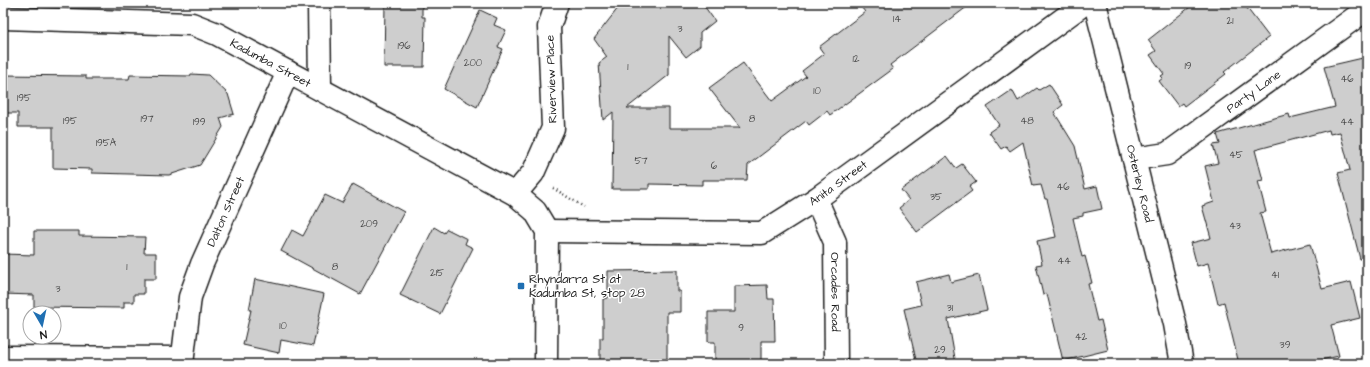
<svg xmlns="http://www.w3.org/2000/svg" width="1370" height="367" viewBox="0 0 1370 367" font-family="'Architects Daughter',sans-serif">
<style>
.building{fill:#cecece;stroke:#1c1c1c}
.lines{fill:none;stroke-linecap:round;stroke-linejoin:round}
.street-casing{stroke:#1c1c1c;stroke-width:25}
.secondary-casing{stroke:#1c1c1c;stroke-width:25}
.path{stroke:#1c1c1c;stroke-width:2.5;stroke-dasharray:1 3;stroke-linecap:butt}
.street{stroke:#fff;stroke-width:22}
.secondary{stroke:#fff;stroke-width:22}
.poi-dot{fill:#1f6fb2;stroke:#fff;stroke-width:1.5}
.labels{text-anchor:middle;stroke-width:3;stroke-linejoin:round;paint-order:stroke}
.number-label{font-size:10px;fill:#484848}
.street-label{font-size:12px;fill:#1c1c1c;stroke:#fff}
.poi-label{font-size:12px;fill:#1c1c1c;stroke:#fff;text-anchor:start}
</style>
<rect width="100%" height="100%" fill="#fff"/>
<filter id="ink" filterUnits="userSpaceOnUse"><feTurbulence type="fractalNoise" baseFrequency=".025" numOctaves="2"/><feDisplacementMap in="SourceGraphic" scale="8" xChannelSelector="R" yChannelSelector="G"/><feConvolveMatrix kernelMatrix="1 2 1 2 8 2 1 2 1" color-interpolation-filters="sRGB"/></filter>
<g filter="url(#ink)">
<!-- building -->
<g class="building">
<polygon points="385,3 422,3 422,17 425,17 424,67 384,67"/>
<polygon points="622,3 702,3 715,21 700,33 700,46 686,57 669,36 669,75 627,108 669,108 669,128 740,128 709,88 743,63 772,101 806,76 802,71 824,54 819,47 865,12 858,3 972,3 890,65 893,69 830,115 827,111 809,125 806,121 748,165 747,180 702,180 702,185 649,184 649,189 612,189 613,112 603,120 599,63 607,57 594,39"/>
<polygon points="1195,3 1243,3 1269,37 1224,72 1226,74 1184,106 1182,103 1178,106 1159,81 1163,78 1161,76 1164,74 1150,55 1156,51 1148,40"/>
<polygon points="480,10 497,18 494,25 506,30 498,47 503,49 477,107 444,89"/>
<polygon points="1367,57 1367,258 1360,259 1338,173 1350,170 1340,132 1330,134 1329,130 1255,150 1263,180 1258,181 1266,212 1260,213 1271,254 1310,244 1322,289 1351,282 1360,318 1331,325 1339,356 1316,361 1317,364 1239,364 1224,302 1218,304 1208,263 1197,266 1191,243 1211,238 1202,206 1214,202 1205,166 1218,163 1213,145 1220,144 1217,134 1289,114 1290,118 1335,107 1324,67"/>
<polygon points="191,74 208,75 228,94 234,114 220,118 223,127 200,165 169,175 92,173 92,169 53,168 53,127 18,127 18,113 3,113 3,75 86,76 86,79 129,79 130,75 190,76"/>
<polygon points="1049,84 1063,105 1054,112 1075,146 1085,189 1097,186 1102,209 1083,213 1083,216 1073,218 1082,257 1085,256 1092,283 1088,284 1097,321 1101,320 1108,350 1063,361 1047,294 1043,295 1036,265 1042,264 1037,241 1056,237 1047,199 1045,199 1041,185 1033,186 1023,142 1010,151 1006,146 1001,149 989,132 999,125 987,107 1012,90 1018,101 1037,88 1039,90"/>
<polygon points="947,156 956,168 962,164 976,182 969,187 972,191 917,232 899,208 909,200 901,190"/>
<polygon points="353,184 404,212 360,294 281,251 292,230 303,236 325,195 342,203"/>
<polygon points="434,227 444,233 447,229 467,239 465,244 473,248 440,314 400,295"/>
<polygon points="34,231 79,231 79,236 145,237 144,253 156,253 156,279 144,279 144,294 134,294 134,302 124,302 124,308 34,307 34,295 3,294 3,254 34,255"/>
<polygon points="677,270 677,291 680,291 680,312 667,312 667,364 600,364 600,338 603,338 603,299 608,298 608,271"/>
<polygon points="949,274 951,282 979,275 987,310 948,319 956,364 917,364 904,309 921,305 916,282"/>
<polygon points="255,279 324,294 313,346 281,340 279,353 243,345 251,310 249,310"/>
<polygon points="767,285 768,299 774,299 775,341 761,341 761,364 715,364 715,342 708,342 708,312 734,312 734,286"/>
</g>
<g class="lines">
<defs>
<g id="street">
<polyline points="319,3 320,89"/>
<path id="s1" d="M 1095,3 L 1175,324 L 1182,364"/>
<path id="s2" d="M 1134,159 L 1167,154 L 1367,9"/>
<polyline points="515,194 533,173 553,128 549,27 557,3"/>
<path id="s3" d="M 816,199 L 835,242 L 836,364"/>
<path id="s4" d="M 547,231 L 762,233 L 816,199 L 1085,3"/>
<polyline points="3,357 182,358"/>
<path id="s5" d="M 182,364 L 190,297 L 202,264 L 288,72"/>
</g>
<g id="secondary">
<path id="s6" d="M 3,18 L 192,24 L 217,34 L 515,194 L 535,211 L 547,231 L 546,364"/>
</g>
</defs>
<!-- street casing -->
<use href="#street" class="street-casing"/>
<!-- secondary casing -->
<use href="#secondary" class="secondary-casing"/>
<!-- path -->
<polyline class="path" points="553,188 584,207"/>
<!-- street -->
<use href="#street" class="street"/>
<!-- secondary -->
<use href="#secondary" class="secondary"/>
</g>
</g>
<!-- markers -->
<rect class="poi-dot" x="517" y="282" width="8" height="8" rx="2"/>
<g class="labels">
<!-- number labels -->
<g class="number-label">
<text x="897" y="22">14</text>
<text x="1230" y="24">21</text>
<text x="680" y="32">3</text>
<text x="404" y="49">196</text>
<text x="856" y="62">12</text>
<text x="473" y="66">200</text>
<text x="1188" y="69">19</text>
<text x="628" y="70">1</text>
<text x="1347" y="82">46</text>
<text x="817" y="94">10</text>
<text x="24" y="101">195</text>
<text x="147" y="122">197</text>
<text x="752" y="122">8</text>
<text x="70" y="124">195</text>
<text x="1027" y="124">48</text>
<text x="199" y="125">199</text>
<text x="1347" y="125">44</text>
<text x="106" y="146">195A</text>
<text x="1236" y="158">45</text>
<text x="641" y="164">57</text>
<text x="714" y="169">6</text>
<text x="1063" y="190">46</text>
<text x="936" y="200">35</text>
<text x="369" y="227">209</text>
<text x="1235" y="229">43</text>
<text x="1064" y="264">44</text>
<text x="127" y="270">1</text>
<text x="335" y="270">8</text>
<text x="437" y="276">215</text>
<text x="1275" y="278">41</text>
<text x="58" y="292">3</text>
<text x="950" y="311">31</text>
<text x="283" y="329">10</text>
<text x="741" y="331">9</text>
<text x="1081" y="340">42</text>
<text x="1285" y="348">39</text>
<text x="940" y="353">29</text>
</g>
<!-- street labels -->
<g class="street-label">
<text dy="4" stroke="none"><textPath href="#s6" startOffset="277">Kadumba Street</textPath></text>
<text transform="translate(551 79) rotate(-92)" y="4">Riverview Place</text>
<text dy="4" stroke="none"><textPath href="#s2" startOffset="140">Party Lane</textPath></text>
<text dy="4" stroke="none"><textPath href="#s4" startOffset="306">Anita Street</textPath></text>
<text dy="4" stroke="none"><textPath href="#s1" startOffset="186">Osterley Road</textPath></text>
<text dy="4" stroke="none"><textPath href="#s5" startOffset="160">Dalton Street</textPath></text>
<text dy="4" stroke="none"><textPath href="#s3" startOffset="97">Orcades Road</textPath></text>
</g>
<!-- poi labels -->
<g class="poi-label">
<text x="529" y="283">Rhyndarra St at<tspan x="529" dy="14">Kadumba St, stop 28</tspan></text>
</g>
</g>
<!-- margin -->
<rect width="1370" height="367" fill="none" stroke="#fff" stroke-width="16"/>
<rect x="8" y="8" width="1354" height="351" fill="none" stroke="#1c1c1c" stroke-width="1.5" filter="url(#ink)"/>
<!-- north arrow -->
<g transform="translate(42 325) rotate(171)"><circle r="19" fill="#ffffff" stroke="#a4a4a4"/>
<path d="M0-3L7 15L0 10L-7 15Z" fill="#1f6fb2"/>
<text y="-6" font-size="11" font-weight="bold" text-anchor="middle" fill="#1c1c1c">N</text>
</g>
</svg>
